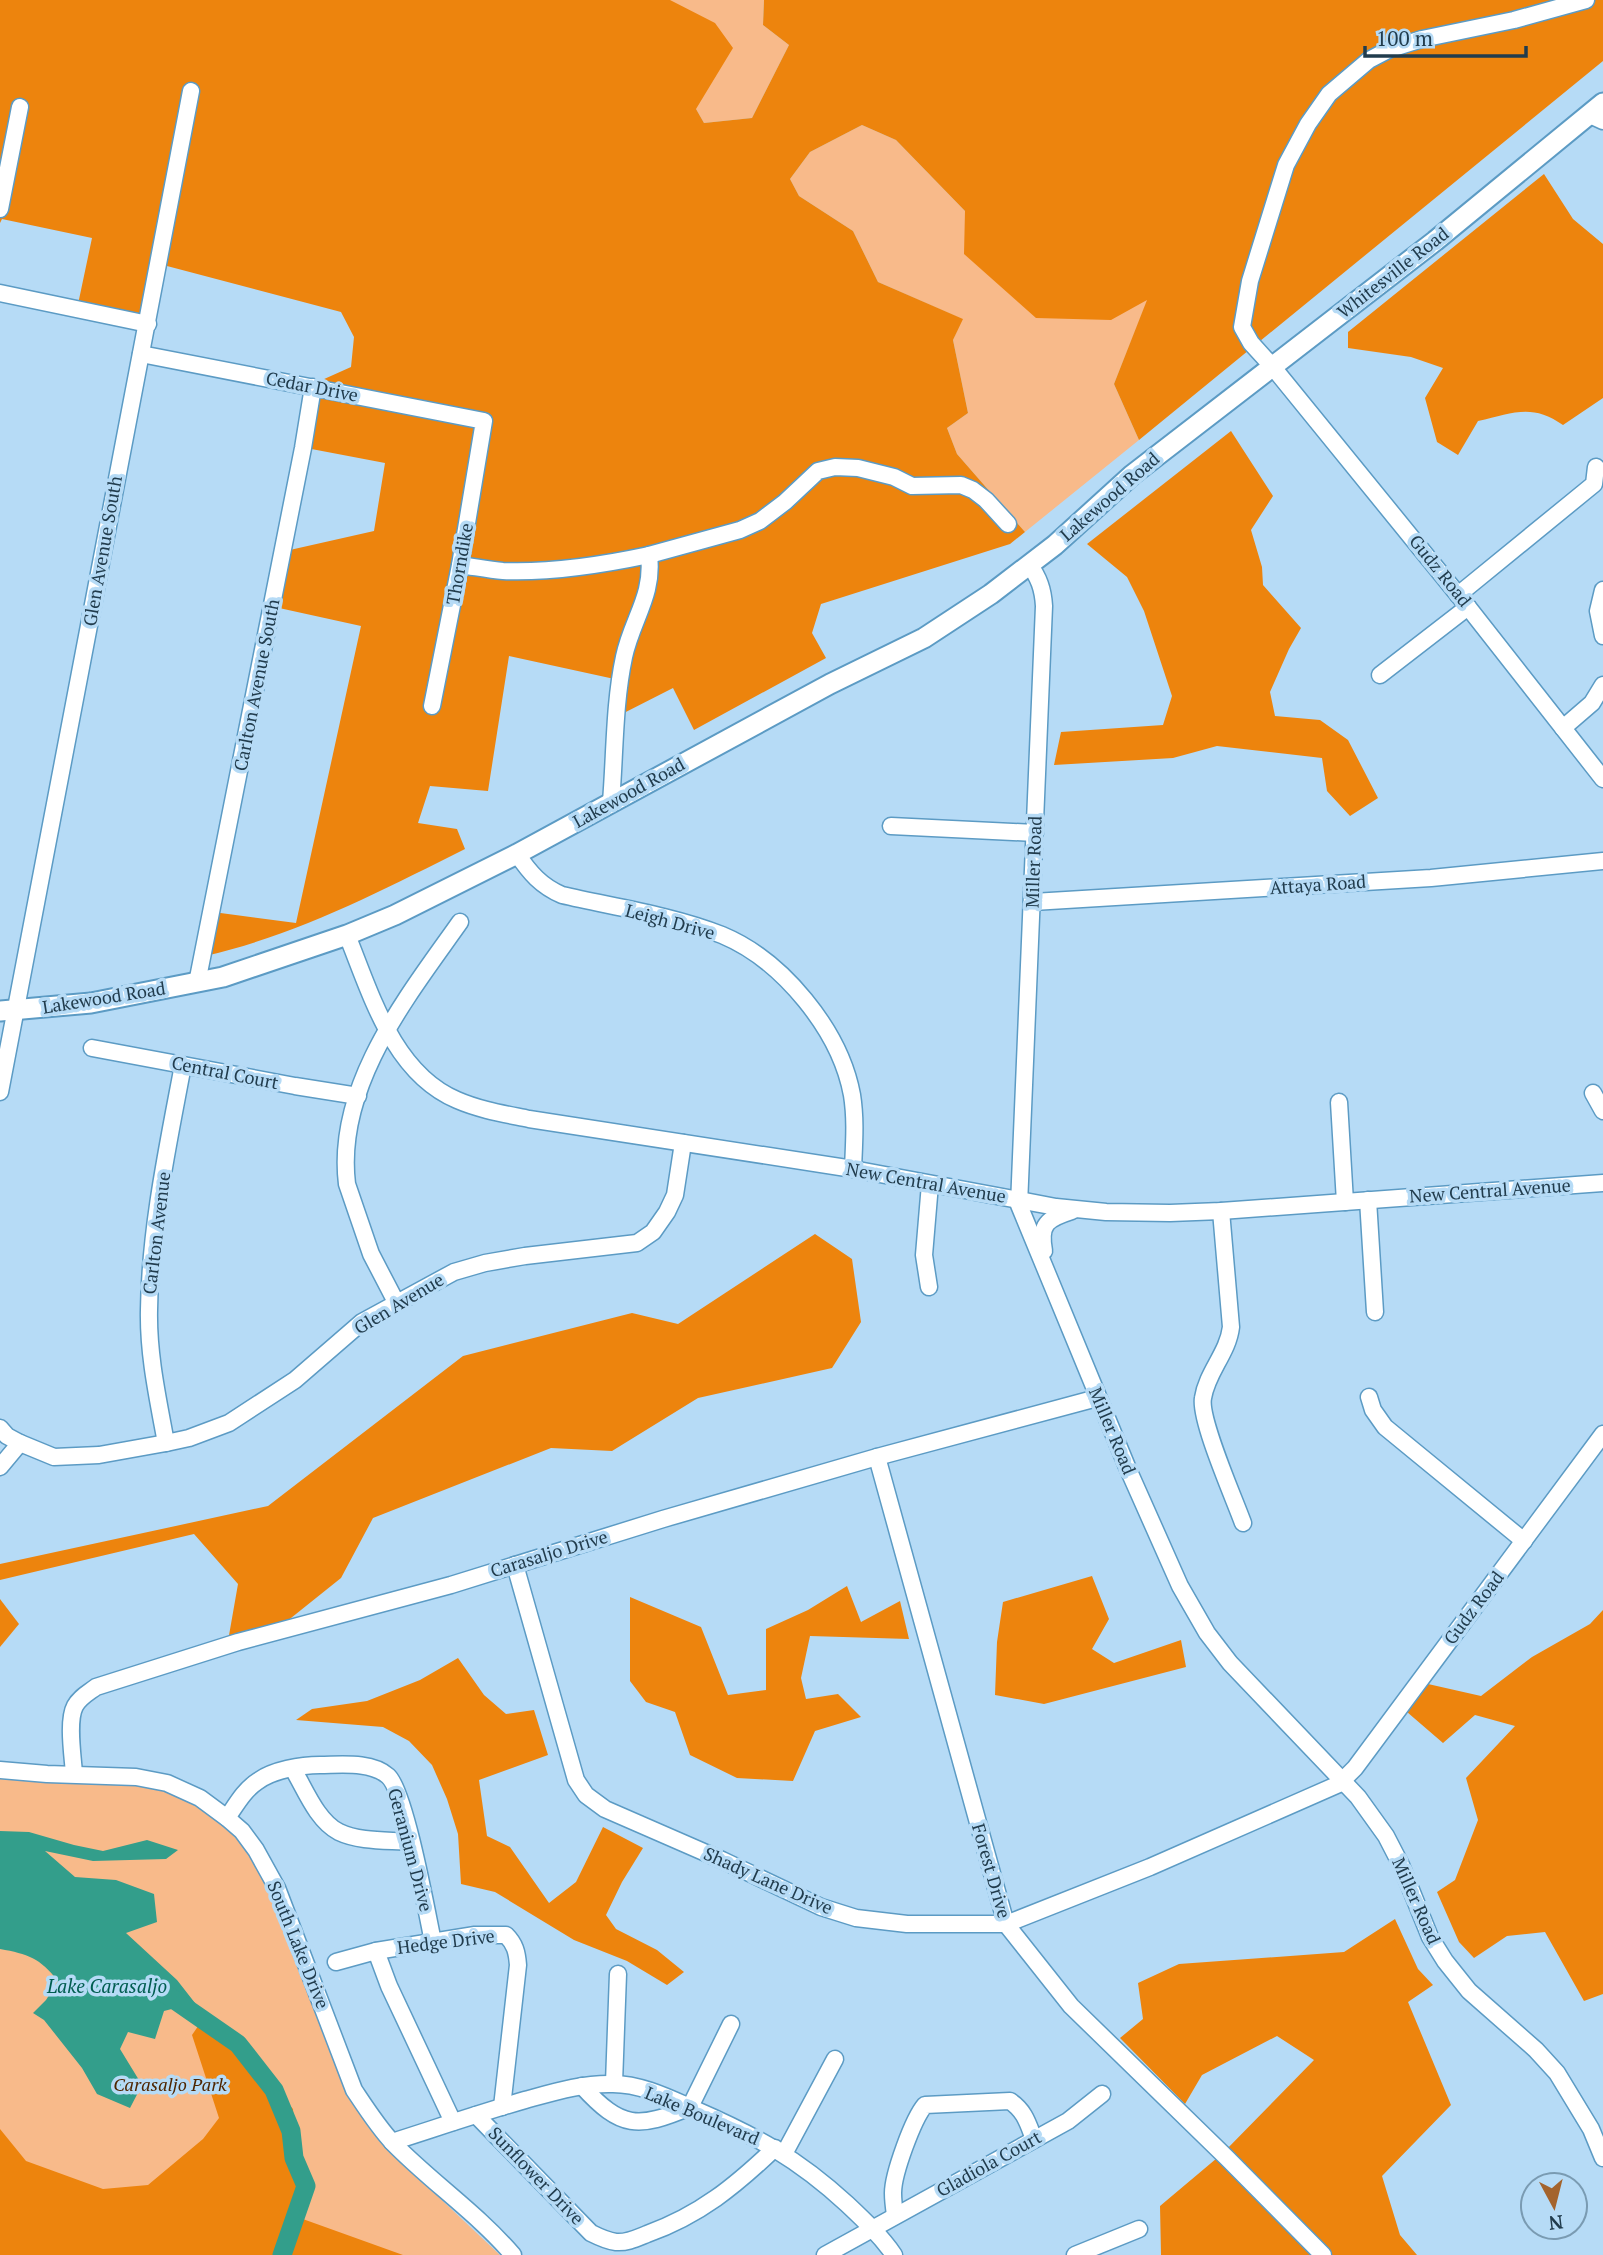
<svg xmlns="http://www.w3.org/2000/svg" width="1603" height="2255" viewBox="0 0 1603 2255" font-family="'PT Serif',serif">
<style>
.green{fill:#f8ba8a}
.forest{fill:#ed840d}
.water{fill:#339e8b}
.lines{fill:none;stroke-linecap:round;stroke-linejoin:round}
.river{stroke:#339e8b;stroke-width:19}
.minor-casing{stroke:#5c9bc4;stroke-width:19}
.major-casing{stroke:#5c9bc4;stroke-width:23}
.minor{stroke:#fff;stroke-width:16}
.major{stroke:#fff;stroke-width:19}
.labels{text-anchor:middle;stroke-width:7;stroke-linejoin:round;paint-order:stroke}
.street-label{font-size:18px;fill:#213c4d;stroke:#b6dbf6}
.park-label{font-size:18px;font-style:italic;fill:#4f2600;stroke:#b6dbf6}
.water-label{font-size:19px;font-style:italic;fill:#005d50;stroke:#b6dbf6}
</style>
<rect width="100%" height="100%" fill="#b6dbf6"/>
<!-- green -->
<g class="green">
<polygon points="670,0 764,0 763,25 789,45 752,118 704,123 696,109"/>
<polygon points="862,125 896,140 965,211 965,254 1148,299 1114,384 1139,440 1025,532 957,454 947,428 968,413 953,340 962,319 878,282 853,231 799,196 790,179 810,152"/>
<polygon points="0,1770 136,1777 200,1798 256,1850 352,2083 410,2170 500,2255 0,2255"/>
</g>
<!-- forest -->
<g class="forest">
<path d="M 0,0 L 670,0 L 715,23 L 733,48 L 696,109 L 704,123 L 752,118 L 789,45 L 763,25 L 764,0 L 1603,0 L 1603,61 L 1139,440 L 1114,384 L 1147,300 L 1111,320 L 1036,318 L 964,254 L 965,211 L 896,140 L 862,125 L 810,152 L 790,179 L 799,196 L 853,231 L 878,282 L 963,319 L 953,340 L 968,413 L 947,428 L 957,454 L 1025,532 L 1010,544 L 821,604 L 812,633 L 826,658 L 694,730 L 673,688 L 614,718 L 619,680 L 509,656 L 488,791 L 430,786 L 418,823 L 457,829 L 465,849 C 381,891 297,935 205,956 L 213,912 L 296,923 L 361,626 L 270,606 L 281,552 L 374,531 L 385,463 L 301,447 L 313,384 L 351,367 L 354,337 L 341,312 L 167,266 L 149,324 L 77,309 L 92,238 L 2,219 L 0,223 Z"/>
<path d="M 1544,174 L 1573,219 L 1603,244 L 1603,398 L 1563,425 C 1532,403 1513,413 1478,421 L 1458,455 L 1437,442 L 1425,398 L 1443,368 L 1411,357 L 1348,348 L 1348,332 Z"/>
<polygon points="1231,431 1273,496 1251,530 1262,567 1263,585 1301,628 1289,649 1270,692 1275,716 1320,720 1348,740 1378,798 1350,816 1327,791 1322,758 1217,746 1173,758 1054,765 1061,732 1163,725 1172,696 1144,611 1127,577 1087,544"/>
<polygon points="815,1234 852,1259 861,1322 832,1368 698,1398 612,1451 551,1448 373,1518 341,1578 281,1626 228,1641 238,1584 194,1534 0,1580 0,1564 268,1506 463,1356 632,1313 678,1324"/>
<polygon points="1092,1576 1109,1619 1092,1649 1114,1663 1181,1640 1186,1667 1044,1704 995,1695 997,1642 1003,1602"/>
<polygon points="847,1586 861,1622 900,1601 909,1639 810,1636 801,1678 806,1699 838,1694 861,1717 815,1731 793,1781 737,1778 690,1755 675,1712 646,1702 630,1681 630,1597 701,1627 728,1695 766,1690 766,1629 808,1610"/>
<polygon points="0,1599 19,1624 0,1647"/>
<polygon points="1603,1610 1603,1994 1584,2001 1545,1932 1507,1936 1474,1958 1459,1942 1437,1892 1455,1880 1478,1820 1466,1778 1515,1726 1475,1715 1443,1743 1407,1712 1428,1684 1481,1696 1532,1657 1590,1624"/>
<polygon points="458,1658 484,1695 506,1714 534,1710 548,1755 479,1780 487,1836 510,1847 549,1903 576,1882 603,1827 643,1848 622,1882 606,1915 616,1929 657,1950 684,1972 667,1985 627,1961 574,1940 495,1892 461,1884 458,1834 447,1799 432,1765 409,1741 383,1727 296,1720 312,1709 367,1701 420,1680"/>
<polygon points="1395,1919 1418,1969 1433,1985 1408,2002 1451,2105 1382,2176 1400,2235 1417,2255 1161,2255 1160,2206 1223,2153 1314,2060 1277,2036 1202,2075 1185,2104 1120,2038 1143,2019 1138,1983 1179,1964 1344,1952"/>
<polygon points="203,2019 223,2031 293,2109 300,2218 403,2255 0,2255 0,2129 26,2161 103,2189 148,2185 203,2139 219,2118 192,2035"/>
</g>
<!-- water -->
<path class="water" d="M 0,1831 L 29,1832 L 74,1845 L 103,1851 L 147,1840 L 178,1850 L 166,1859 L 93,1861 L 45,1851 L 75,1877 L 116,1880 L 154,1894 L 157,1922 L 126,1933 L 177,1980 L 195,2003 L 164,2011 L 155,2039 L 128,2032 L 120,2049 L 142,2085 L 130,2108 L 97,2094 L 82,2068 L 44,2020 L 33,2013 L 46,2000 L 58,1981 C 40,1958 28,1954 0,1949 Z"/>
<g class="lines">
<!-- river -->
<polyline class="river" points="163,1992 238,2044 274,2090 291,2131 294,2158 306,2186 282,2255"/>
<defs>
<g id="minor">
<polyline points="1586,0 1514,20 1422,39 1390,49 1369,60 1329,94 1308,124 1286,165 1250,281 1242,327 1251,343 1272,366 1468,607 1603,779"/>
<polyline points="1590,115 1603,121"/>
<polyline points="0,209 20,107"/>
<polyline points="0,293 148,324"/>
<polyline points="141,354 484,421 460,565 432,706"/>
<path d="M 1029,564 C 1039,578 1043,589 1044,606 L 1019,1205 L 1128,1469 L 1180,1586 L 1207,1633 L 1230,1663 L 1358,1797 L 1386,1836 L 1401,1865 L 1430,1937 L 1445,1961 L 1469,1991 L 1536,2050 L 1557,2073 L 1591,2129 L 1603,2158"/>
<path d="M 460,565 C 475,567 489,570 503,571 C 552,573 602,565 649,555"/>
<polyline points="1603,590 1598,611 1603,636"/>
<polyline points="1458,595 1594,484 1596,467"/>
<polyline points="1380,675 1468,607"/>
<polyline points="1563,728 1592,703 1603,685"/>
<path d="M 611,802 C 615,754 614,704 624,657 C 632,619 654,596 649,555 L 740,530 L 760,521 L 785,502 L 818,471 L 835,467 L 858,468 L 894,477 L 912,486 L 961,485 L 973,490 L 986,500 L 1008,524"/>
<polyline points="891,826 1035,833"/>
<path d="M 517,854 C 530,873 541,886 562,895 C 614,907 671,915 722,935 C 782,960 840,1030 852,1095 C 856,1120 854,1144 853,1169"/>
<polyline points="1033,902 1431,878 1603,861"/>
<path d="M 347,935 C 371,994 393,1073 457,1100 C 480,1110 505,1114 529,1119 L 853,1169 L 1056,1207 L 1106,1212 L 1170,1213 L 1221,1211 L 1603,1183"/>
<polyline points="197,983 303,448 313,387"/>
<polyline points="92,1048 295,1086 358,1096"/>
<polyline points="0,1092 191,91"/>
<polyline points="1593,1093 1603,1111"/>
<polyline points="1339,1102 1345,1202"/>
<polyline points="1368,1200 1375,1312"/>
<path d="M 1221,1211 L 1231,1327 C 1228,1353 1207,1372 1203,1398 C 1199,1419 1234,1498 1243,1523"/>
<path d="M 1044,1251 C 1039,1224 1047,1219 1072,1211"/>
<polyline points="929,1287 924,1255 930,1184"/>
<path d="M 396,1302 L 371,1254 L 347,1184 C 335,1086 407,997 460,922"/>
<polyline points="1369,1397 1373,1410 1385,1427 1524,1541"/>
<polyline points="0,1428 7,1436 20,1443 54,1457 99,1455 166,1443 189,1438 229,1423 295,1380 362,1322 454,1272 485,1263 525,1256 637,1243 653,1232 667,1212 675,1195 683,1143"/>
<path d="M 166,1443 C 158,1399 148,1355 149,1310 C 150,1228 168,1145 183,1065"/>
<polyline points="877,1457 1006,1924 1071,2006 1227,2158 1323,2255"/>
<polyline points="0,1467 20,1443"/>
<polyline points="515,1565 576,1780 586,1795 605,1809 722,1860 821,1907 856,1918 907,1924 1006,1924 1150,1867 1339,1784 1355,1768 1603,1434"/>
<path d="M 293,1769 C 305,1789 317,1821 339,1832 C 360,1842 388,1840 411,1842"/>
<path d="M 0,1770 L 47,1774 L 136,1777 L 167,1783 L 200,1798 L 227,1818 L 242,1831 L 256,1850 L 277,1888 L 354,2090 C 366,2108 378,2127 393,2143 C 431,2182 477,2213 513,2255"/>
<path d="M 74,1774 C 73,1757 67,1721 75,1706 C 80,1697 88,1693 96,1687 L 238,1642 L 451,1585 L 663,1519 L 877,1457 L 1097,1398"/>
<path d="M 227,1818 C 236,1805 244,1790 258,1781 C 273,1770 301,1765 320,1765 C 340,1765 371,1761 388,1776 C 405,1791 427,1913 433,1942"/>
<polyline points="376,1951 389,1986 453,2122"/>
<path d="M 336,1962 L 376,1951 L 475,1935 L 506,1935 C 515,1944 517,1952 518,1965 L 502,2107"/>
<polyline points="614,2083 618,1974"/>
<path d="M 582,2086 C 621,2129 638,2129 690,2107 L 731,2024"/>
<path d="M 476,2115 L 591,2233 C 599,2237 607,2241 616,2242 C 627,2243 637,2238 647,2234 C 700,2215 735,2186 775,2148"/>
<path d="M 392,2142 C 436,2128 480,2113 525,2100 C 554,2092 583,2083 613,2084 C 641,2084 669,2098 694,2109 C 756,2136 797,2158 847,2204 C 864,2220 881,2236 894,2255"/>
<polyline points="784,2154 835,2059"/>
<path d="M 895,2215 C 894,2208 893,2200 893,2193 C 893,2174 913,2119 925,2105 L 1010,2101 C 1025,2111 1028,2124 1034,2139"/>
<polyline points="825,2255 1068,2121 1102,2094"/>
<polyline points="1075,2255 1139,2229"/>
</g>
<polyline id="major" points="0,1011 91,1003 223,977 347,935 395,915 517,854 830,684 924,638 991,594 1055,545 1132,475 1435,241 1603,103"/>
</defs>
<!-- minor casing -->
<use href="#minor" class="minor-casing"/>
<!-- major casing -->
<use href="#major" class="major-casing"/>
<!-- minor -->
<use href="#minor" class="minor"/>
<!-- major -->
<use href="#major" class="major"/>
</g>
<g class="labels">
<!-- street labels -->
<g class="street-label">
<text transform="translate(1393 273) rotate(-38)" y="6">Whitesville Road</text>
<text transform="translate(312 387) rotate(11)" y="6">Cedar Drive</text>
<text transform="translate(1110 497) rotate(-41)" y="6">Lakewood Road</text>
<text transform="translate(103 551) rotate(-80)" y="6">Glen Avenue South</text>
<text transform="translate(460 564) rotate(-80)" y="6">Thorndike</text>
<text transform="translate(1440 571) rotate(51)" y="6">Gudz Road</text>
<text transform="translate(257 685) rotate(-79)" y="6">Carlton Avenue South</text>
<text transform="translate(629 793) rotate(-29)" y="6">Lakewood Road</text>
<text transform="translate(1034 862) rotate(-88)" y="6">Miller Road</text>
<text transform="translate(1318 885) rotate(-4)" y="6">Attaya Road</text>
<text transform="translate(670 922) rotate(15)" y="6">Leigh Drive</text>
<text transform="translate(104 998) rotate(-9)" y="6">Lakewood Road</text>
<text transform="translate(225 1073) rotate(11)" y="6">Central Court</text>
<text transform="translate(926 1183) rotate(10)" y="6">New Central Avenue</text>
<text transform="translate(1490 1191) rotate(-4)" y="6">New Central Avenue</text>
<text transform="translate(157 1233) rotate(-83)" y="6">Carlton Avenue</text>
<text transform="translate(399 1304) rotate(-31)" y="6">Glen Avenue</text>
<text transform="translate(1112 1431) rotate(67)" y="6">Miller Road</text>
<text transform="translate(549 1554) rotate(-17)" y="6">Carasaljo Drive</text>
<text transform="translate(1474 1608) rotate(-53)" y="6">Gudz Road</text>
<text transform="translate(410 1850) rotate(75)" y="6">Geranium Drive</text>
<text transform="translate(991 1871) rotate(74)" y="6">Forest Drive</text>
<text transform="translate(768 1881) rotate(24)" y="6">Shady Lane Drive</text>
<text transform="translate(1416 1901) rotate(66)" y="6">Miller Road</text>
<text transform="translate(446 1942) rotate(-7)" y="6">Hedge Drive</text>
<text transform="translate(298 1945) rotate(68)" y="6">South Lake Drive</text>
<text transform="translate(702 2116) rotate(23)" y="6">Lake Boulevard</text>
<text transform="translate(989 2164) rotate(-29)" y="6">Gladiola Court</text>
<text transform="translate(536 2176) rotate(46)" y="6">Sunflower Drive</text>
</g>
<!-- park labels -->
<g class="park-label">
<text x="170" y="2091">Carasaljo Park</text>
</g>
<!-- water labels -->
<g class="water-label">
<text x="107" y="1993">Lake Carasaljo</text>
</g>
</g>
<!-- north arrow -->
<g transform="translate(1554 2206) rotate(173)"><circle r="33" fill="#b6dbf6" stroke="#7a9bb2" stroke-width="2"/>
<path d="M0-5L12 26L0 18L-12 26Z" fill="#a4642d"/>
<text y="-10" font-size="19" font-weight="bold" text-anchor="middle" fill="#213c4d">N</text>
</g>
<!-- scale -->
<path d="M1365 46v10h161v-10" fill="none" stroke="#213c4d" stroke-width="3.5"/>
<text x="1376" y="46" font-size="21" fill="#213c4d" stroke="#b6dbf6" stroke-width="5" paint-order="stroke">100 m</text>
</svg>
